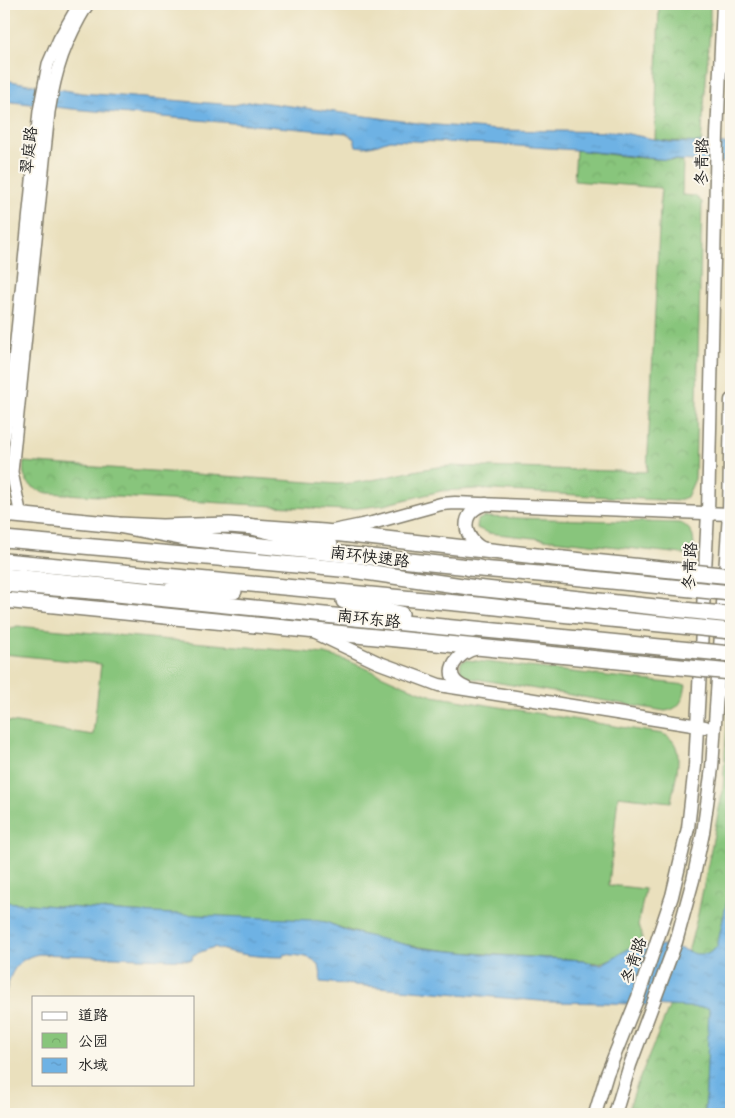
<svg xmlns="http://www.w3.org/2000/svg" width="735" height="1118" viewBox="0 0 735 1118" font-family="Sriracha,'LXGW WenKai TC',sans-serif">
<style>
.green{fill:#88c57b;stroke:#52704c}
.park{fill:url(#park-crowns);stroke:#52704c}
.water{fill:url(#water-ripples);stroke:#456780}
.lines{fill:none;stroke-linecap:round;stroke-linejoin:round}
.minor-casing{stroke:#837e6c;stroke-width:11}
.tertiary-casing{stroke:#837e6c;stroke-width:14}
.secondary-casing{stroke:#837e6c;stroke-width:15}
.primary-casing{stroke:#837e6c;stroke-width:18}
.trunk-casing{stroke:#837e6c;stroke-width:18}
.minor{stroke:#fff;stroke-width:9}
.tertiary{stroke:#fff;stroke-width:11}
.secondary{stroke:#fff;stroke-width:12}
.primary{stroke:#fff;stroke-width:15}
.trunk{stroke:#fff;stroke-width:15}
.primary-bridge-casing{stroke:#837e6c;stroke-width:18;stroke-linecap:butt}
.trunk-bridge-casing{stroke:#837e6c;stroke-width:18;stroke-linecap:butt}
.primary-bridge{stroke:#fff;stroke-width:15}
.trunk-bridge{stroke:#fff;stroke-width:15}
.labels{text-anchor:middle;stroke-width:4;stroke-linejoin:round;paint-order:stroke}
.street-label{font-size:16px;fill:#1c1c1c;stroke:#fbf7ec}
</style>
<defs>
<pattern id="park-crowns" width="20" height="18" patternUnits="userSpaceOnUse" patternTransform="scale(1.25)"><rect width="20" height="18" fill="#88c57b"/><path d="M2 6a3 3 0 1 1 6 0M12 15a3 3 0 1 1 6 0" fill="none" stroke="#75a96a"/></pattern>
<pattern id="water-ripples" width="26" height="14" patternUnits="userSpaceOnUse" patternTransform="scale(1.25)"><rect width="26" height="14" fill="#6eb2e4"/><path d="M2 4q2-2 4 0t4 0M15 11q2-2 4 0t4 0" fill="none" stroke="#5f98c3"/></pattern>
</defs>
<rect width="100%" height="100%" fill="#fbf7ec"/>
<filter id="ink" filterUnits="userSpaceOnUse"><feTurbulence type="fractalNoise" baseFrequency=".02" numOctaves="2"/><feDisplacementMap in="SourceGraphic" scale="10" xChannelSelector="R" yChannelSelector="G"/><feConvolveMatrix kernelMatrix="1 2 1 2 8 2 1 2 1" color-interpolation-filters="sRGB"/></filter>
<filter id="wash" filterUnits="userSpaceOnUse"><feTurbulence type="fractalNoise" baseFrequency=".0096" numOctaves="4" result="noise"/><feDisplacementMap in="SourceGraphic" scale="20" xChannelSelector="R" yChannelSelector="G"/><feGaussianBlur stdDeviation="1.12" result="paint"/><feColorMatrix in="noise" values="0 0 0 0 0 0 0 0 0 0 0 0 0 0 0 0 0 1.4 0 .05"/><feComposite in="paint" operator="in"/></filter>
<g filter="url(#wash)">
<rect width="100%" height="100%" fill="#eae0bd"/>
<!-- green -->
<g class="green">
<path d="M 484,517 L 680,523 C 694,528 696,543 692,555 L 488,533 L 477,528 L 478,520 Z"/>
<path d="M 17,626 L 325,654 C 363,663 396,685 433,696 L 663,734 C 689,744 674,781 671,802 L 618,796 L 609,885 L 645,889 L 638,926 C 644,932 642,939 640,947 C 616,950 608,970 583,960 C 497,954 407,955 326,922 L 132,912 L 4,902 L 4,721 L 93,735 L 101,664 L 4,654 L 5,635 L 11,629 Z"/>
<path d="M 465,660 L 467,660 L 686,685 C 683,699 681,709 665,711 L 465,677 L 460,673 L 461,662 Z"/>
</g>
<!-- park -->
<g class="park">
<polygon points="659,4 710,4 710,30 701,143 655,140"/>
<path d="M 576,150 L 630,157 L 683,161 L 682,195 L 695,196 L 702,202 L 695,479 L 687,497 L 676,501 L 477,489 L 441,491 L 384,505 L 344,510 L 48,493 C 31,489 21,481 24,462 L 338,484 C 376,483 412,468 450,466 L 647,472 L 661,188 L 574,181 Z"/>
<polygon points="729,687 731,688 731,834 726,853 731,854 731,882 710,1008 705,1114 627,1114 636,1087 670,1005 690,945 698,914 723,789"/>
</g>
<!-- water -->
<g class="water">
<polygon points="4,80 82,93 234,105 253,101 425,124 498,130 619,132 668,142 731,144 731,163 657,159 576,150 490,144 389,140 375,145 364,147 356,146 354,139 346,133 72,109 4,101"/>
<path d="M 731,882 L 731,1114 L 705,1114 L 709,1008 L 610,1003 L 551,1002 L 320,982 C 324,955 305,957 284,954 L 283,957 C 260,957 236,955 214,947 L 193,955 L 192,960 L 39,954 C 12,959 8,980 4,1003 L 4,902 L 132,912 L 312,920 L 326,922 L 347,931 L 420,948 L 492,955 L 583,960 L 593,964 L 602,964 L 630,948 L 669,945 L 696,954 L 708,954 L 717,947 Z"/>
</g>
</g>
<g filter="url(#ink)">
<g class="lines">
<defs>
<polyline id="minor" points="4,573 175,590"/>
<g id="tertiary">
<polyline points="4,438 9,411 39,111 48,64 59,39 79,4"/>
<path d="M 21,516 L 12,472 L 49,112 C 56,69 65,41 88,4"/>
</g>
<g id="secondary">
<path d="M 486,504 C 458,512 462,540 486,550"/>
<polyline points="333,531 372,523 441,504 455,503 729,514"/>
<polyline points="316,633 377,662 439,685 705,727"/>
<path d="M 466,688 C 438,676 456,652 478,648"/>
<polyline points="595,1114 607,1074 638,997 672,896 688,828 695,766 708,512 717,135 723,4"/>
<polyline points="615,1114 630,1065 676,942 693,880 703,833 712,768 729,514 731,400"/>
</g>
<g id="primary">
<polyline points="4,514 118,525 162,527 229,525 324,532 563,559"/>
<polyline points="4,600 588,658"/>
</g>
<g id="trunk">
<polyline points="118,525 185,538 479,568"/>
<polyline points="248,526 330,545"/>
<polyline points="4,539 352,570 476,588 561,597"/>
<polyline points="4,561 478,605 560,614"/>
<polyline points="469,568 562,576"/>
<polyline points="4,584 117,593"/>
<polyline points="170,591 234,591"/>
<polyline points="107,593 473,630"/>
<polyline points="344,601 401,614"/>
<polyline points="465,628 589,640"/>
</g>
</defs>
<!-- minor casing -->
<use href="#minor" class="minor-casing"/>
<!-- tertiary casing -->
<use href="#tertiary" class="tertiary-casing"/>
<!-- secondary casing -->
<use href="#secondary" class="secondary-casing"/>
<!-- primary casing -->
<use href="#primary" class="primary-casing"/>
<!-- trunk casing -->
<use href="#trunk" class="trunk-casing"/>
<!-- minor -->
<use href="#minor" class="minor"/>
<!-- tertiary -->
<use href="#tertiary" class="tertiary"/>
<!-- secondary -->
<use href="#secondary" class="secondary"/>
<!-- primary -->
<use href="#primary" class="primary"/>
<!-- trunk -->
<use href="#trunk" class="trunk"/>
<defs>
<g id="primary-bridge">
<polyline points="563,559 731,576"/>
<polyline points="588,658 731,672"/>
</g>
<g id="trunk-bridge">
<polyline points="562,576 731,593"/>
<polyline points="561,597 731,615"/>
<polyline points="560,614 731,631"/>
<polyline points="589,640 731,654"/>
</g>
</defs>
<!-- primary-bridge casing -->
<use href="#primary-bridge" class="primary-bridge-casing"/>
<!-- trunk-bridge casing -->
<use href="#trunk-bridge" class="trunk-bridge-casing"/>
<!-- primary-bridge -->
<use href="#primary-bridge" class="primary-bridge"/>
<!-- trunk-bridge -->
<use href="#trunk-bridge" class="trunk-bridge"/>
</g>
</g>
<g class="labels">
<!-- street labels -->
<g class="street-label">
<text transform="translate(28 150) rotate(-84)" y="6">翠庭路</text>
<text transform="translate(701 162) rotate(-89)" y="6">冬青路</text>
<text transform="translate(370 556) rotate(7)" y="6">南环快速路</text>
<text transform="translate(689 566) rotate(-87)" y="6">冬青路</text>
<text transform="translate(369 618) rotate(6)" y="6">南环东路</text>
<text transform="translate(633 960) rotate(-71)" y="6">冬青路</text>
</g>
</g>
<!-- margin -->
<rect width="735" height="1118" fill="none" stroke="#fbf7ec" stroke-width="20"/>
<!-- legend -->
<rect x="32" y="996" width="162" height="90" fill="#fbf7ec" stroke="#a29f99"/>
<rect x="42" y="1012" width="25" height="8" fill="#ffffff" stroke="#a29f99"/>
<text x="78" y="1020" font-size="15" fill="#1c1c1c">道路</text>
<rect x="42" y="1033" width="25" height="15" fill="url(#park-crowns)" stroke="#a29f99"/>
<text x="78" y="1046" font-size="15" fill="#1c1c1c">公园</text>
<rect x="42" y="1058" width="25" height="15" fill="url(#water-ripples)" stroke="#a29f99"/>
<text x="78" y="1070" font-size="15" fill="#1c1c1c">水域</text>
</svg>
